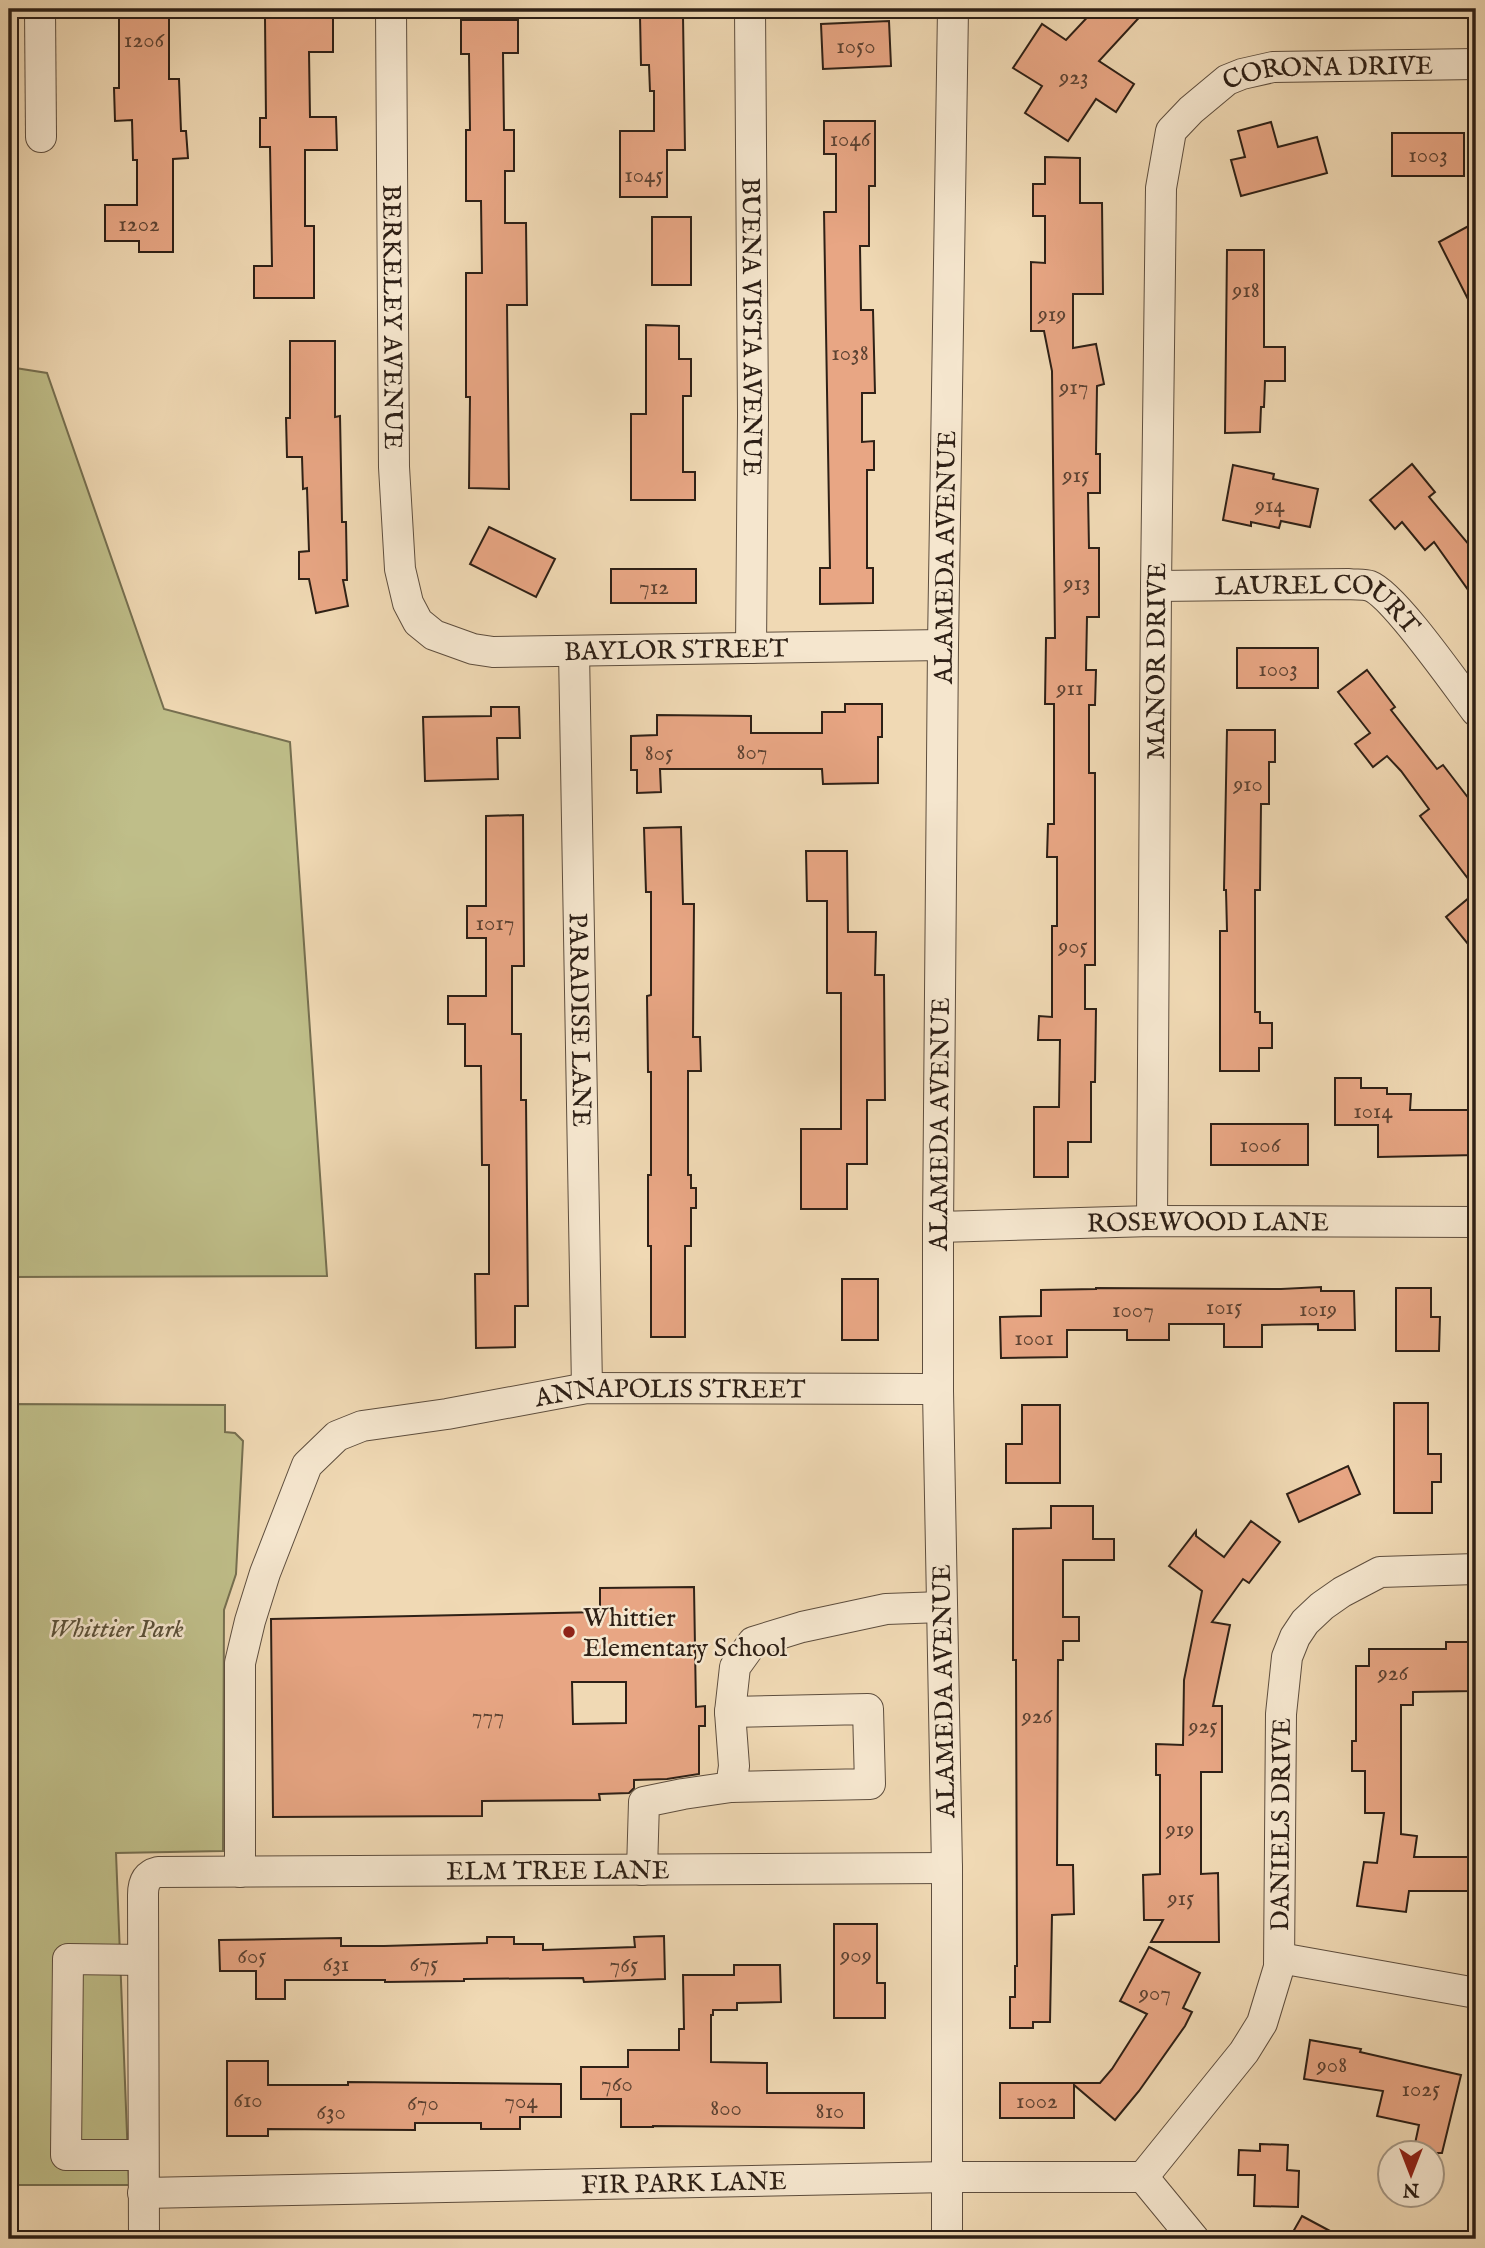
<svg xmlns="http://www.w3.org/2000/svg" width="1485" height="2248" viewBox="0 0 1485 2248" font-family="'IM FELL English',serif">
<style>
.green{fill:#bfbe89;stroke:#766f50;stroke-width:2}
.building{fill:#e8a684;stroke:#2e2016;stroke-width:2;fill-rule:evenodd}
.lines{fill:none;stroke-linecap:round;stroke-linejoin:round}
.minor-casing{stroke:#5e4e3e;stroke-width:32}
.minor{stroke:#f5e6ce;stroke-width:30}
.poi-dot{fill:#8f2418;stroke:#f5e6ce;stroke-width:2.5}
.labels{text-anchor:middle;stroke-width:5;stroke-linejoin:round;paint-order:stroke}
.number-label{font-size:23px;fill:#5c4232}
.street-label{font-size:26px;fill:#2e2016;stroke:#f5e6ce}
.poi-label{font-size:26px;fill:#2e2016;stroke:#f5e6ce;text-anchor:start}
.park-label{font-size:26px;font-style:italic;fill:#5a4f38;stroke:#f5e6ce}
</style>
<rect width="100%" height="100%" fill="#f0d9b4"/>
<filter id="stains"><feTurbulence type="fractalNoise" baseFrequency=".00286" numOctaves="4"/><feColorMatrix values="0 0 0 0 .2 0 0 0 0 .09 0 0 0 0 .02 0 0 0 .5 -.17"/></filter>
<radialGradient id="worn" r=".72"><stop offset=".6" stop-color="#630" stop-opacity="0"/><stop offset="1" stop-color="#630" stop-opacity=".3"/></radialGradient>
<!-- green -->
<g class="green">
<polygon points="9,367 47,373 164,709 290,742 327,1276 9,1277"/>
<polygon points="9,1404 225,1405 225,1432 235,1433 243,1441 236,1574 224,1610 223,1851 116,1853 129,2185 9,2185"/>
</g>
<!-- building -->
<g class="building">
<polygon points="119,9 164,9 164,12 169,12 169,79 179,79 181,131 186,131 188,158 173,159 173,252 139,252 139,241 105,241 105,205 137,205 137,160 133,160 132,120 115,121 114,88 119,88"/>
<polygon points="1095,9 1147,9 1099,61 1134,84 1116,112 1096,99 1068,141 1025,113 1042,86 1013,68 1042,24 1066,40"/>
<polygon points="640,16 683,16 685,150 667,150 667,197 620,197 620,131 654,131 654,91 650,91 649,65 641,65"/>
<polygon points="333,17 333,52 309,52 310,117 336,117 337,150 305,150 305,226 314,226 314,298 254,298 254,266 272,266 270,147 260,147 260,118 266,118 265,18"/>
<polygon points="461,20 518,20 518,53 503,53 504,130 514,130 514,171 505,171 505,223 526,223 527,305 507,305 509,489 469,488 470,397 466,397 466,273 482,273 481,201 466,201 466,130 470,130 469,54 461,54"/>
<polygon points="889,21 891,66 823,69 821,24"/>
<polygon points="824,121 875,121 875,186 869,186 869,246 860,246 861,310 873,310 875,393 862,393 862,442 874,441 874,470 867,470 867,568 873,568 873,603 820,604 820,568 830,568 824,212 836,212 836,154 824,154"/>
<polygon points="1271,122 1278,147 1317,137 1327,173 1241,196 1231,160 1245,157 1238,131"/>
<rect x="1392" y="133" width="72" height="43"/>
<polygon points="1045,157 1080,158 1080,203 1102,203 1103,294 1073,294 1073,348 1096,344 1104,384 1097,386 1096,454 1100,454 1100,493 1088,493 1089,548 1099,548 1099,617 1087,617 1086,670 1096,670 1095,705 1089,705 1089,773 1095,773 1095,965 1085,965 1085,1009 1096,1009 1095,1082 1091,1082 1091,1142 1068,1142 1068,1177 1034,1177 1034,1107 1059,1107 1060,1040 1038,1040 1039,1016 1052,1017 1052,926 1057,926 1057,857 1047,857 1048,824 1054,824 1054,704 1045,704 1046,638 1055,638 1052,371 1044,331 1031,331 1031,262 1045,263 1045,216 1033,216 1033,184 1045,184"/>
<rect x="652" y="217" width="39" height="68"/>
<polygon points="1476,222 1476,315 1439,242"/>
<polygon points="1227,250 1264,250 1264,347 1285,347 1285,381 1265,381 1264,407 1261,407 1260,432 1225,433"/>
<polygon points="646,325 679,326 679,359 691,359 691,396 683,396 683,472 695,472 695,500 631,500 631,414 646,414"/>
<polygon points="290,341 335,341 335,417 340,416 342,522 346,522 347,580 343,580 348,606 316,613 309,579 299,579 299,552 309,551 307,488 303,489 302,457 287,457 286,418 290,418"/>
<polygon points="1412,464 1435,492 1429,497 1476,553 1476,601 1434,542 1425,550 1402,522 1395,529 1370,500"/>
<polygon points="1233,465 1274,474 1273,479 1318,489 1310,527 1281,521 1279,528 1251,522 1251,526 1223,520"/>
<polygon points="489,527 555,559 536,597 470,564"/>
<rect x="611" y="569" width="85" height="34"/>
<rect x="1237" y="648" width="81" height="40"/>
<polygon points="1367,670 1395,707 1391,710 1437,769 1443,765 1476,808 1476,889 1420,816 1429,809 1401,771 1387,756 1373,767 1355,744 1370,733 1338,692"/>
<polygon points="845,704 882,704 882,737 878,737 878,783 823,784 822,769 660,769 661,792 637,793 637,770 631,770 631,736 657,735 657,715 751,716 751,733 822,733 822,712 845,712"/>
<polygon points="491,707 519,707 520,738 497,738 498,779 425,781 423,717 491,716"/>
<polygon points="1227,730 1275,730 1275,762 1269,762 1269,804 1261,804 1260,890 1255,890 1255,1012 1260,1012 1260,1023 1272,1023 1272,1048 1259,1048 1259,1071 1220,1071 1220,931 1227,931 1226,890 1224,890"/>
<polygon points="523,815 524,966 512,966 512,1034 521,1034 521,1100 526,1100 528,1306 515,1306 515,1347 476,1348 475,1274 489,1274 489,1165 482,1165 481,1066 465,1066 465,1024 448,1024 448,996 486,996 486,938 467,938 467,906 486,906 486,816"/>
<polygon points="681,827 683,904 694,904 693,1037 700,1037 701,1071 688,1071 688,1175 691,1175 691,1188 696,1188 696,1208 691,1208 691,1246 685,1246 685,1337 651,1337 651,1246 648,1246 648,1175 651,1175 651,1072 648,1072 647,996 651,995 651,892 646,892 644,828"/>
<polygon points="806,851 847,851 848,932 876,932 875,975 884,975 885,1100 867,1100 867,1164 847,1164 847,1209 801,1209 801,1129 841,1129 841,993 827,993 827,901 807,901"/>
<polygon points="1476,892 1476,954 1446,917"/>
<polygon points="1335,1078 1361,1078 1361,1088 1387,1088 1387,1094 1411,1094 1410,1110 1476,1110 1476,1155 1378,1157 1378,1125 1335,1125"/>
<rect x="1211" y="1124" width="97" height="41"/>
<rect x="842" y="1279" width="36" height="61"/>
<polygon points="1321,1287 1321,1291 1354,1291 1355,1330 1318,1330 1318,1324 1262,1325 1262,1347 1224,1347 1224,1324 1169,1324 1169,1340 1127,1340 1127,1330 1067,1330 1067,1357 1001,1358 1000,1317 1041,1316 1041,1290 1096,1289 1096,1288 1281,1289"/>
<polygon points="1396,1288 1431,1288 1431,1317 1440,1317 1439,1351 1396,1351"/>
<polygon points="1394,1403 1428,1403 1428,1454 1441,1454 1441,1482 1432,1482 1432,1513 1394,1513"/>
<polygon points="1022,1405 1060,1405 1060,1483 1006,1483 1006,1444 1022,1444"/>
<polygon points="1348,1466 1360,1494 1299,1522 1287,1494"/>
<polygon points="1051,1506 1093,1506 1093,1539 1114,1539 1114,1560 1063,1560 1063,1617 1079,1617 1079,1641 1063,1641 1063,1660 1058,1660 1057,1865 1073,1865 1074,1914 1052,1915 1050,2022 1033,2022 1033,2028 1010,2028 1010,1997 1015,1997 1015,1966 1017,1966 1016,1660 1013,1660 1013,1529 1051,1528"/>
<polygon points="1251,1521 1280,1542 1249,1583 1243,1579 1212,1622 1230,1625 1213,1706 1222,1706 1222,1772 1201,1772 1201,1874 1218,1873 1219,1942 1151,1942 1163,1920 1144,1920 1143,1875 1160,1874 1160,1775 1156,1775 1156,1744 1183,1745 1184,1680 1202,1591 1169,1566 1196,1531 1196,1536 1224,1557"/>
<path d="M 694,1587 L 696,1707 L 705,1706 L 705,1726 L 699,1726 L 699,1774 L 667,1779 L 634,1780 L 634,1788 L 629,1793 L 599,1794 L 600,1800 L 482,1801 L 482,1816 L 273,1817 L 271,1619 L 600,1612 L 600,1588 ZM 572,1682 L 626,1682 L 626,1723 L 573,1724 Z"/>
<polygon points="1446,1642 1475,1642 1476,1683 1473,1683 1473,1691 1413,1692 1413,1705 1401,1705 1401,1834 1417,1836 1414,1857 1476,1857 1476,1891 1409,1891 1406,1912 1357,1906 1364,1862 1377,1863 1384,1813 1365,1813 1365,1771 1352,1771 1352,1741 1356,1741 1356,1666 1369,1666 1369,1649 1446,1649"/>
<polygon points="834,1924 877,1924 877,1983 885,1983 885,2018 834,2018"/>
<polygon points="664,1936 665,1979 584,1982 583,1978 464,1979 464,1981 385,1982 385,1980 285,1980 285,1999 256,1999 256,1971 220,1971 219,1940 341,1938 341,1946 384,1946 487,1943 487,1937 514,1937 514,1944 543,1944 543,1950 635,1947 634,1937"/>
<polygon points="1149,1947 1200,1973 1183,2008 1192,2012 1185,2026 1139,2091 1115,2120 1074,2085 1074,2118 1000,2118 1000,2083 1100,2083 1112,2069 1147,2014 1120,2001"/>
<polygon points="734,1965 780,1965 781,2002 737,2003 737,2010 713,2010 713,2015 711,2015 711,2062 767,2063 767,2093 864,2093 864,2128 653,2126 653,2127 621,2127 621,2099 581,2099 581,2067 628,2067 628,2050 679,2050 679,2029 684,2029 683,1975 734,1975"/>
<polygon points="1310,2040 1361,2049 1360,2052 1461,2075 1442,2153 1413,2153 1419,2125 1377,2116 1383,2091 1304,2079"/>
<polygon points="227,2061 268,2061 268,2085 348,2085 348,2082 561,2084 561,2117 520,2117 520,2129 481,2129 481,2123 415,2123 415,2130 268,2129 268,2136 227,2136"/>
<polygon points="1260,2144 1288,2145 1287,2170 1299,2171 1298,2207 1254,2206 1255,2175 1238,2175 1239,2150 1260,2151"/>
<polygon points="1302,2216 1345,2239 1289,2239"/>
</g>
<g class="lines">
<defs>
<g id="minor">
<polyline points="40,9 41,137"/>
<path id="s1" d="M 391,9 L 394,467 L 400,569 L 408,603 L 418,622 L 434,635 L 473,649 L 493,652 L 943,645"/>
<path id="s2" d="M 750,9 L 753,415 L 751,648"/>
<path id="s3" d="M 1156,586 L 1349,584 C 1355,585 1364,584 1370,586 C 1394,595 1457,686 1476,711"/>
<path id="s4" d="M 574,651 L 587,1388"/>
<path id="s5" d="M 1152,1221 L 1156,586 L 1161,188 L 1171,131 L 1191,110 L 1227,80 L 1242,74 L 1273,67 L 1476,64"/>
<path id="s6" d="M 938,1227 L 1152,1221 L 1476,1222"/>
<polyline points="730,1712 868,1709 870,1784 731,1787"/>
<polyline points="642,1870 644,1802 683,1794 731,1787 734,1766 730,1712 735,1667 753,1642 802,1627 886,1609 942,1607"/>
<path id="s7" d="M 240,1872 L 240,1663 L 250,1621 L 265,1573 L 307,1465 L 337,1436 L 362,1426 L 447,1414 L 587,1388 L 926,1389 L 938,1391"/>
<polyline points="1280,1958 1476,1993"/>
<polyline points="143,1960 68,1959 66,2155 143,2155"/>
<path id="s8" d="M 1143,2177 L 1244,2052 L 1262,2023 L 1279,1967 L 1281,1714 L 1287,1657 L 1295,1637 L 1305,1622 L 1322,1606 L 1342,1592 L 1380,1572 L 1476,1569"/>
<path id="s9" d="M 143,2193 L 949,2177 L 1143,2177 L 1194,2239"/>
<path id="s10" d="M 144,2239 L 143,1895 C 143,1884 146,1875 158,1872 L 947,1868"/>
<path id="s11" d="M 947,2239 L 947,1868 L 938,1391 L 938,1227 L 943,645 L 953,9"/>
</g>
</defs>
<!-- minor casing -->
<use href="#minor" class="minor-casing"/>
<!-- minor -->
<use href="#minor" class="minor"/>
</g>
<!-- markers -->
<circle class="poi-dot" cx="569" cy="1632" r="7"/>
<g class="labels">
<!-- number labels -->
<g class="number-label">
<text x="144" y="47">1206</text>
<text x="856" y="53">1050</text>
<text x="1074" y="84">923</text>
<text x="850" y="146">1046</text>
<text x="1428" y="162">1003</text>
<text x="644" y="182">1045</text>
<text x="139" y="231">1202</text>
<text x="1246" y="297">918</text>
<text x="1052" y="321">919</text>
<text x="850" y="360">1038</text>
<text x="1074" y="394">917</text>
<text x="1076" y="482">915</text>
<text x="1270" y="512">914</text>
<text x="1077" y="590">913</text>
<text x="654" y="594">712</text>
<text x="1278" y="676">1003</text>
<text x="1070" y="695">911</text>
<text x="752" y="759">807</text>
<text x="659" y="760">805</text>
<text x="1248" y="791">910</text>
<text x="495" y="930">1017</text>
<text x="1073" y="953">905</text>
<text x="1373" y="1118">1014</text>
<text x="1260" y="1152">1006</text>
<text x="1224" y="1314">1015</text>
<text x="1318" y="1316">1019</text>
<text x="1133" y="1317">1007</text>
<text x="1034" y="1345">1001</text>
<text x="1393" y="1680">926</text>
<text x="488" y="1723">777</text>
<text x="1037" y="1723">926</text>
<text x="1203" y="1733">925</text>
<text x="1180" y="1836">919</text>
<text x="1181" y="1905">915</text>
<text x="856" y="1962">909</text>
<text x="252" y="1963">605</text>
<text x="336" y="1971">631</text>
<text x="424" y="1971">675</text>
<text x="624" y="1972">765</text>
<text x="1155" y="2000">907</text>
<text x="1332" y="2072">908</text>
<text x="617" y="2091">760</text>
<text x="1421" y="2096">1025</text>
<text x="248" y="2107">610</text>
<text x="521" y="2108">704</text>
<text x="1037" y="2108">1002</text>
<text x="423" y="2110">670</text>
<text x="726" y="2115">800</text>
<text x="830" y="2118">810</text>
<text x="331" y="2119">630</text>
</g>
<!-- street labels -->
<g class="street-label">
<text dy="9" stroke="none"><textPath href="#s5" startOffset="1269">CORONA DRIVE</textPath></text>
<text dy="9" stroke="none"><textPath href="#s1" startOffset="308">BERKELEY AVENUE</textPath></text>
<text dy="9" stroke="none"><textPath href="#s2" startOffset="318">BUENA VISTA AVENUE</textPath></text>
<text dy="9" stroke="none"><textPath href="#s11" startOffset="1682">ALAMEDA AVENUE</textPath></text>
<text dy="9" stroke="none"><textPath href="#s3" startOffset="168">LAUREL COURT</textPath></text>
<text dy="9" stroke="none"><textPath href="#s1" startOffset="882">BAYLOR STREET</textPath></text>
<text dy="9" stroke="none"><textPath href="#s5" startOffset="560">MANOR DRIVE</textPath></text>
<text dy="9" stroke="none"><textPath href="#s4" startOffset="369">PARADISE LANE</textPath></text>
<text dy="9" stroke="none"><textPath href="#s11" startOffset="1115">ALAMEDA AVENUE</textPath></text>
<text dy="9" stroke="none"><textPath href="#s6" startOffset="270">ROSEWOOD LANE</textPath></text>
<text dy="9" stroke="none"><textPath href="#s7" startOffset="798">ANNAPOLIS STREET</textPath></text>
<text transform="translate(943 1691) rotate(-91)" y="9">ALAMEDA AVENUE</text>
<text dy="9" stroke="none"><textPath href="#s8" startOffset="396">DANIELS DRIVE</textPath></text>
<text dy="9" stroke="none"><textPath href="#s10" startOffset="774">ELM TREE LANE</textPath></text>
<text dy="9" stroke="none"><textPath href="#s9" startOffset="541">FIR PARK LANE</textPath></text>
</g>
<!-- poi labels -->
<g class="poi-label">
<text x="583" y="1626">Whittier<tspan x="583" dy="30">Elementary School</tspan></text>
</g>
<!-- park labels -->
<g class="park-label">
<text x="116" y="1637">Whittier Park</text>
</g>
</g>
<!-- margin -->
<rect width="1485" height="2248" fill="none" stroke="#f0d9b4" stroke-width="35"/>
<rect x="10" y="10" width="1464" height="2227" fill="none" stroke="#2e2016" stroke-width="3.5"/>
<rect x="18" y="18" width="1450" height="2213" fill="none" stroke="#2e2016" stroke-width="2"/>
<!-- north arrow -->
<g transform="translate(1411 2174) rotate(180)"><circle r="33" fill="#f5e6ce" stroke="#a59784" stroke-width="2"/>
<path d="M0-5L12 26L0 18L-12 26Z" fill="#8f2418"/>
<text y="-10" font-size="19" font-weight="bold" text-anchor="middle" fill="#2e2016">N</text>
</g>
<rect width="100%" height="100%" filter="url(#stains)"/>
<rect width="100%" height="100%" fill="url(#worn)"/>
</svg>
